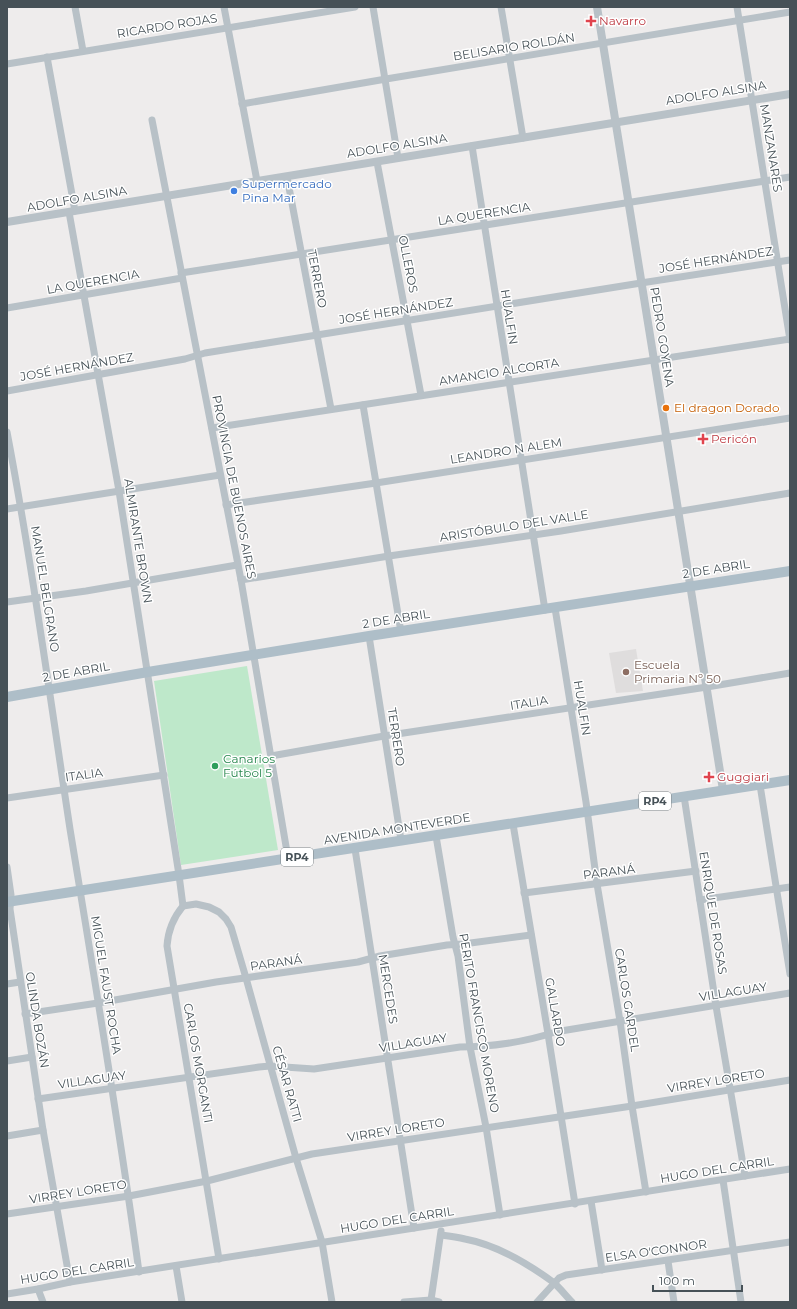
<svg xmlns="http://www.w3.org/2000/svg" width="797" height="1309" viewBox="0 0 797 1309" font-family="Montserrat,sans-serif">
<style>
.education{fill:#dfdddd}
.park{fill:#bee8ca}
.lines{fill:none;stroke-linecap:round;stroke-linejoin:round}
.minor{stroke:#b8c1c7;stroke-width:7}
.tertiary{stroke:#b8c1c7;stroke-width:8}
.primary{stroke:#aebec8;stroke-width:10}
.health-dot{fill:#e0444e;stroke:#fff;stroke-width:1.5}
.shop-dot{fill:#3f7fe0;stroke:#fff;stroke-width:1.5}
.food-dot{fill:#e8710a;stroke:#fff;stroke-width:1.5}
.education-dot{fill:#8d6e63;stroke:#fff;stroke-width:1.5}
.leisure-dot{fill:#2e9e5b;stroke:#fff;stroke-width:1.5}
.labels{text-anchor:middle;stroke-width:3;stroke-linejoin:round;paint-order:stroke}
.shield{fill:#fff;stroke:#7e8589;stroke-width:1}
.shield-label{font-size:11px;font-weight:bold;fill:#465157}
.health-label{font-size:12px;fill:#be3a42;stroke:#fff;text-anchor:start}
.street-label{font-size:12px;fill:#465157;stroke:#fff}
.shop-label{font-size:12px;fill:#366cbe;stroke:#fff;text-anchor:start}
.food-label{font-size:12px;fill:#c56008;stroke:#fff;text-anchor:start}
.education-label{font-size:12px;fill:#785e54;stroke:#fff;text-anchor:start}
.leisure-label{font-size:12px;fill:#27864d;stroke:#fff;text-anchor:start}
</style>
<rect width="100%" height="100%" fill="#eeecec"/>
<!-- education -->
<polygon class="education" points="636,649 643,691 616,693 609,653"/>
<!-- park -->
<polygon class="park" points="247,666 278,850 181,865 154,681"/>
<g class="lines">
<!-- minor -->
<g class="minor">
<polyline points="75,7 83,51"/>
<polyline points="224,7 257,181"/>
<polyline points="373,7 398,158"/>
<polyline points="501,7 523,138"/>
<polyline points="737,7 790,340"/>
<polyline points="47,57 75,211"/>
<polyline points="7,64 355,7"/>
<polyline points="242,104 386,79 790,12"/>
<polyline points="152,120 241,580 288,858"/>
<polyline points="472,146 545,610"/>
<polyline points="377,162 421,395"/>
<polyline points="287,177 331,409"/>
<path d="M 69,212 L 119,491 L 179,875 L 183,906 C 173,918 168,930 167,946 L 219,1259"/>
<polyline points="181,273 790,177"/>
<polyline points="7,308 182,278"/>
<polyline points="7,391 185,359 205,353 641,283 790,260"/>
<polyline points="363,405 401,632"/>
<polyline points="212,428 790,339"/>
<path d="M 7,432 C 32,564 50,697 70,829 C 94,976 119,1124 139,1272"/>
<polyline points="226,505 376,483 790,418"/>
<polyline points="7,509 220,475"/>
<polyline points="241,580 389,556 561,531 790,493"/>
<polyline points="7,602 86,591 237,565"/>
<polyline points="555,608 586,802 597,884 620,1021 632,1106 646,1192"/>
<polyline points="369,636 401,840"/>
<polyline points="271,756 384,736 707,687 790,673"/>
<polyline points="760,785 790,974"/>
<polyline points="684,796 716,1006 745,1176"/>
<polyline points="7,798 164,775"/>
<polyline points="513,824 548,1034 575,1204"/>
<polyline points="436,836 453,937 458,956 470,1047 486,1127 500,1215"/>
<polyline points="355,849 414,1228"/>
<polyline points="7,867 11,895 10,909 43,1130 70,1282"/>
<polyline points="524,893 696,871"/>
<polyline points="700,900 790,887"/>
<polyline points="183,906 196,904 209,907 219,912 226,919 231,927 246,978 296,1158 322,1242 332,1302"/>
<polyline points="7,984 20,982"/>
<polyline points="25,1014 98,1003 216,982 358,962 380,956 447,945 463,944 531,935"/>
<polyline points="7,1061 32,1057"/>
<path d="M 38,1099 L 259,1067 L 270,1066 L 314,1069 L 460,1047 C 490,1047 526,1042 555,1032 L 790,993"/>
<polyline points="7,1136 43,1130"/>
<polyline points="723,1180 741,1302"/>
<polyline points="591,1201 602,1270"/>
<polyline points="7,1214 129,1196 207,1181 312,1154 632,1106 790,1080"/>
<path d="M 441,1235 C 449,1236 457,1237 465,1239 C 497,1245 527,1263 553,1282 C 560,1288 566,1296 572,1302"/>
<polyline points="668,1261 674,1302"/>
<polyline points="176,1266 182,1302"/>
<polyline points="38,1289 43,1302"/>
<polyline points="7,1294 38,1289 70,1282 790,1169"/>
<polyline points="431,1300 441,1231"/>
<polyline points="404,1302 431,1300 439,1302"/>
<polyline points="537,1302 559,1278 566,1275 790,1242"/>
</g>
<!-- tertiary -->
<g class="tertiary">
<polyline points="597,7 654,360 723,790"/>
<polyline points="7,222 790,94"/>
</g>
<!-- primary -->
<g class="primary">
<polyline points="7,697 148,672 369,636 790,571"/>
<polyline points="7,902 790,780"/>
</g>
</g>
<!-- markers -->
<g class="health-dot">
<path d="M589 15h4v4h4v4h-4v4h-4v-4h-4v-4h4z"/>
<path d="M701 433h4v4h4v4h-4v4h-4v-4h-4v-4h4z"/>
<path d="M707 771h4v4h4v4h-4v4h-4v-4h-4v-4h4z"/>
</g>
<circle class="shop-dot" cx="234" cy="191" r="4"/>
<circle class="food-dot" cx="666" cy="408" r="4"/>
<circle class="education-dot" cx="626" cy="672" r="4"/>
<circle class="leisure-dot" cx="215" cy="766" r="4"/>
<g class="labels">
<!-- shield labels -->
<g class="shield">
<rect x="639" y="792" width="32" height="18" rx="3"/>
<rect x="281" y="848" width="32" height="18" rx="3"/>
</g>
<g class="shield-label">
<text x="655" y="805">RP4</text>
<text x="297" y="861">RP4</text>
</g>
<!-- health labels -->
<g class="health-label">
<text x="599" y="25">Navarro</text>
<text x="711" y="443">Pericón</text>
<text x="717" y="781">Guggiari</text>
</g>
<!-- street labels -->
<g class="street-label">
<text transform="translate(167 26) rotate(-9)" y="4">RICARDO ROJAS</text>
<text transform="translate(514 47) rotate(-9)" y="4">BELISARIO ROLDÁN</text>
<text transform="translate(716 93) rotate(-9)" y="4">ADOLFO ALSINA</text>
<text transform="translate(397 146) rotate(-9)" y="4">ADOLFO ALSINA</text>
<text transform="translate(771 148) rotate(81)" y="4">MANZANARES</text>
<text transform="translate(77 199) rotate(-10)" y="4">ADOLFO ALSINA</text>
<text transform="translate(484 214) rotate(-9)" y="4">LA QUERENCIA</text>
<text transform="translate(716 260) rotate(-9)" y="4">JOSÉ HERNÁNDEZ</text>
<text transform="translate(408 264) rotate(79)" y="4">OLLEROS</text>
<text transform="translate(317 279) rotate(79)" y="4">TERRERO</text>
<text transform="translate(93 282) rotate(-10)" y="4">LA QUERENCIA</text>
<text transform="translate(396 311) rotate(-9)" y="4">JOSÉ HERNÁNDEZ</text>
<text transform="translate(509 317) rotate(81)" y="4">HUALFIN</text>
<text transform="translate(662 337) rotate(81)" y="4">PEDRO GOYENA</text>
<text transform="translate(77 367) rotate(-10)" y="4">JOSÉ HERNÁNDEZ</text>
<text transform="translate(499 372) rotate(-9)" y="4">AMANCIO ALCORTA</text>
<text transform="translate(506 451) rotate(-9)" y="4">LEANDRO N ALEM</text>
<text transform="translate(234 487) rotate(79)" y="4">PROVINCIA DE BUENOS AIRES</text>
<text transform="translate(514 526) rotate(-9)" y="4">ARISTÓBULO DEL VALLE</text>
<text transform="translate(138 541) rotate(81)" y="4">ALMIRANTE BROWN</text>
<text transform="translate(716 569) rotate(-9)" y="4">2 DE ABRIL</text>
<text transform="translate(45 589) rotate(81)" y="4">MANUEL BELGRANO</text>
<text transform="translate(396 619) rotate(-9)" y="4">2 DE ABRIL</text>
<text transform="translate(76 672) rotate(-10)" y="4">2 DE ABRIL</text>
<text transform="translate(529 703) rotate(-9)" y="4">ITALIA</text>
<text transform="translate(582 708) rotate(81)" y="4">HUALFIN</text>
<text transform="translate(396 737) rotate(81)" y="4">TERRERO</text>
<text transform="translate(84 775) rotate(-8)" y="4">ITALIA</text>
<text transform="translate(397 829) rotate(-9)" y="4">AVENIDA MONTEVERDE</text>
<text transform="translate(609 872) rotate(-7)" y="4">PARANÁ</text>
<text transform="translate(713 913) rotate(81)" y="4">ENRIQUE DE ROSAS</text>
<text transform="translate(276 963) rotate(-8)" y="4">PARANÁ</text>
<text transform="translate(106 985) rotate(81)" y="4">MIGUEL FAUST ROCHA</text>
<text transform="translate(388 989) rotate(81)" y="4">MERCEDES</text>
<text transform="translate(733 992) rotate(-9)" y="4">VILLAGUAY</text>
<text transform="translate(627 1000) rotate(81)" y="4">CARLOS GARDEL</text>
<text transform="translate(555 1012) rotate(80)" y="4">GALLARDO</text>
<text transform="translate(37 1020) rotate(81)" y="4">OLINDA BOZÁN</text>
<text transform="translate(479 1023) rotate(80)" y="4">PERITO FRANCISCO MORENO</text>
<text transform="translate(413 1043) rotate(-9)" y="4">VILLAGUAY</text>
<text transform="translate(198 1063) rotate(80)" y="4">CARLOS MORGANTI</text>
<text transform="translate(92 1080) rotate(-8)" y="4">VILLAGUAY</text>
<text transform="translate(716 1081) rotate(-9)" y="4">VIRREY LORETO</text>
<text transform="translate(287 1084) rotate(74)" y="4">CÉSAR RATTI</text>
<text transform="translate(396 1130) rotate(-9)" y="4">VIRREY LORETO</text>
<text transform="translate(717 1170) rotate(-9)" y="4">HUGO DEL CARRIL</text>
<text transform="translate(78 1192) rotate(-9)" y="4">VIRREY LORETO</text>
<text transform="translate(397 1220) rotate(-9)" y="4">HUGO DEL CARRIL</text>
<text transform="translate(656 1251) rotate(-8)" y="4">ELSA O'CONNOR</text>
<text transform="translate(77 1271) rotate(-9)" y="4">HUGO DEL CARRIL</text>
</g>
<!-- shop labels -->
<g class="shop-label">
<text x="242" y="188">Supermercado<tspan x="242" dy="14">Pina Mar</tspan></text>
</g>
<!-- food labels -->
<g class="food-label">
<text x="674" y="412">El dragon Dorado</text>
</g>
<!-- education labels -->
<g class="education-label">
<text x="634" y="669">Escuela<tspan x="634" dy="14">Primaria Nº 50</tspan></text>
</g>
<!-- leisure labels -->
<g class="leisure-label">
<text x="223" y="763">Canarios<tspan x="223" dy="14">Fútbol 5</tspan></text>
</g>
</g>
<!-- border -->
<rect width="797" height="1309" fill="none" stroke="#465157" stroke-width="16"/>
<!-- scale -->
<path d="M653 1285v6h89v-6" fill="none" stroke="#465157" stroke-width="2"/>
<text x="659" y="1285" font-size="12" fill="#465157" stroke="#ffffff" stroke-width="3" paint-order="stroke">100 m</text>
</svg>
